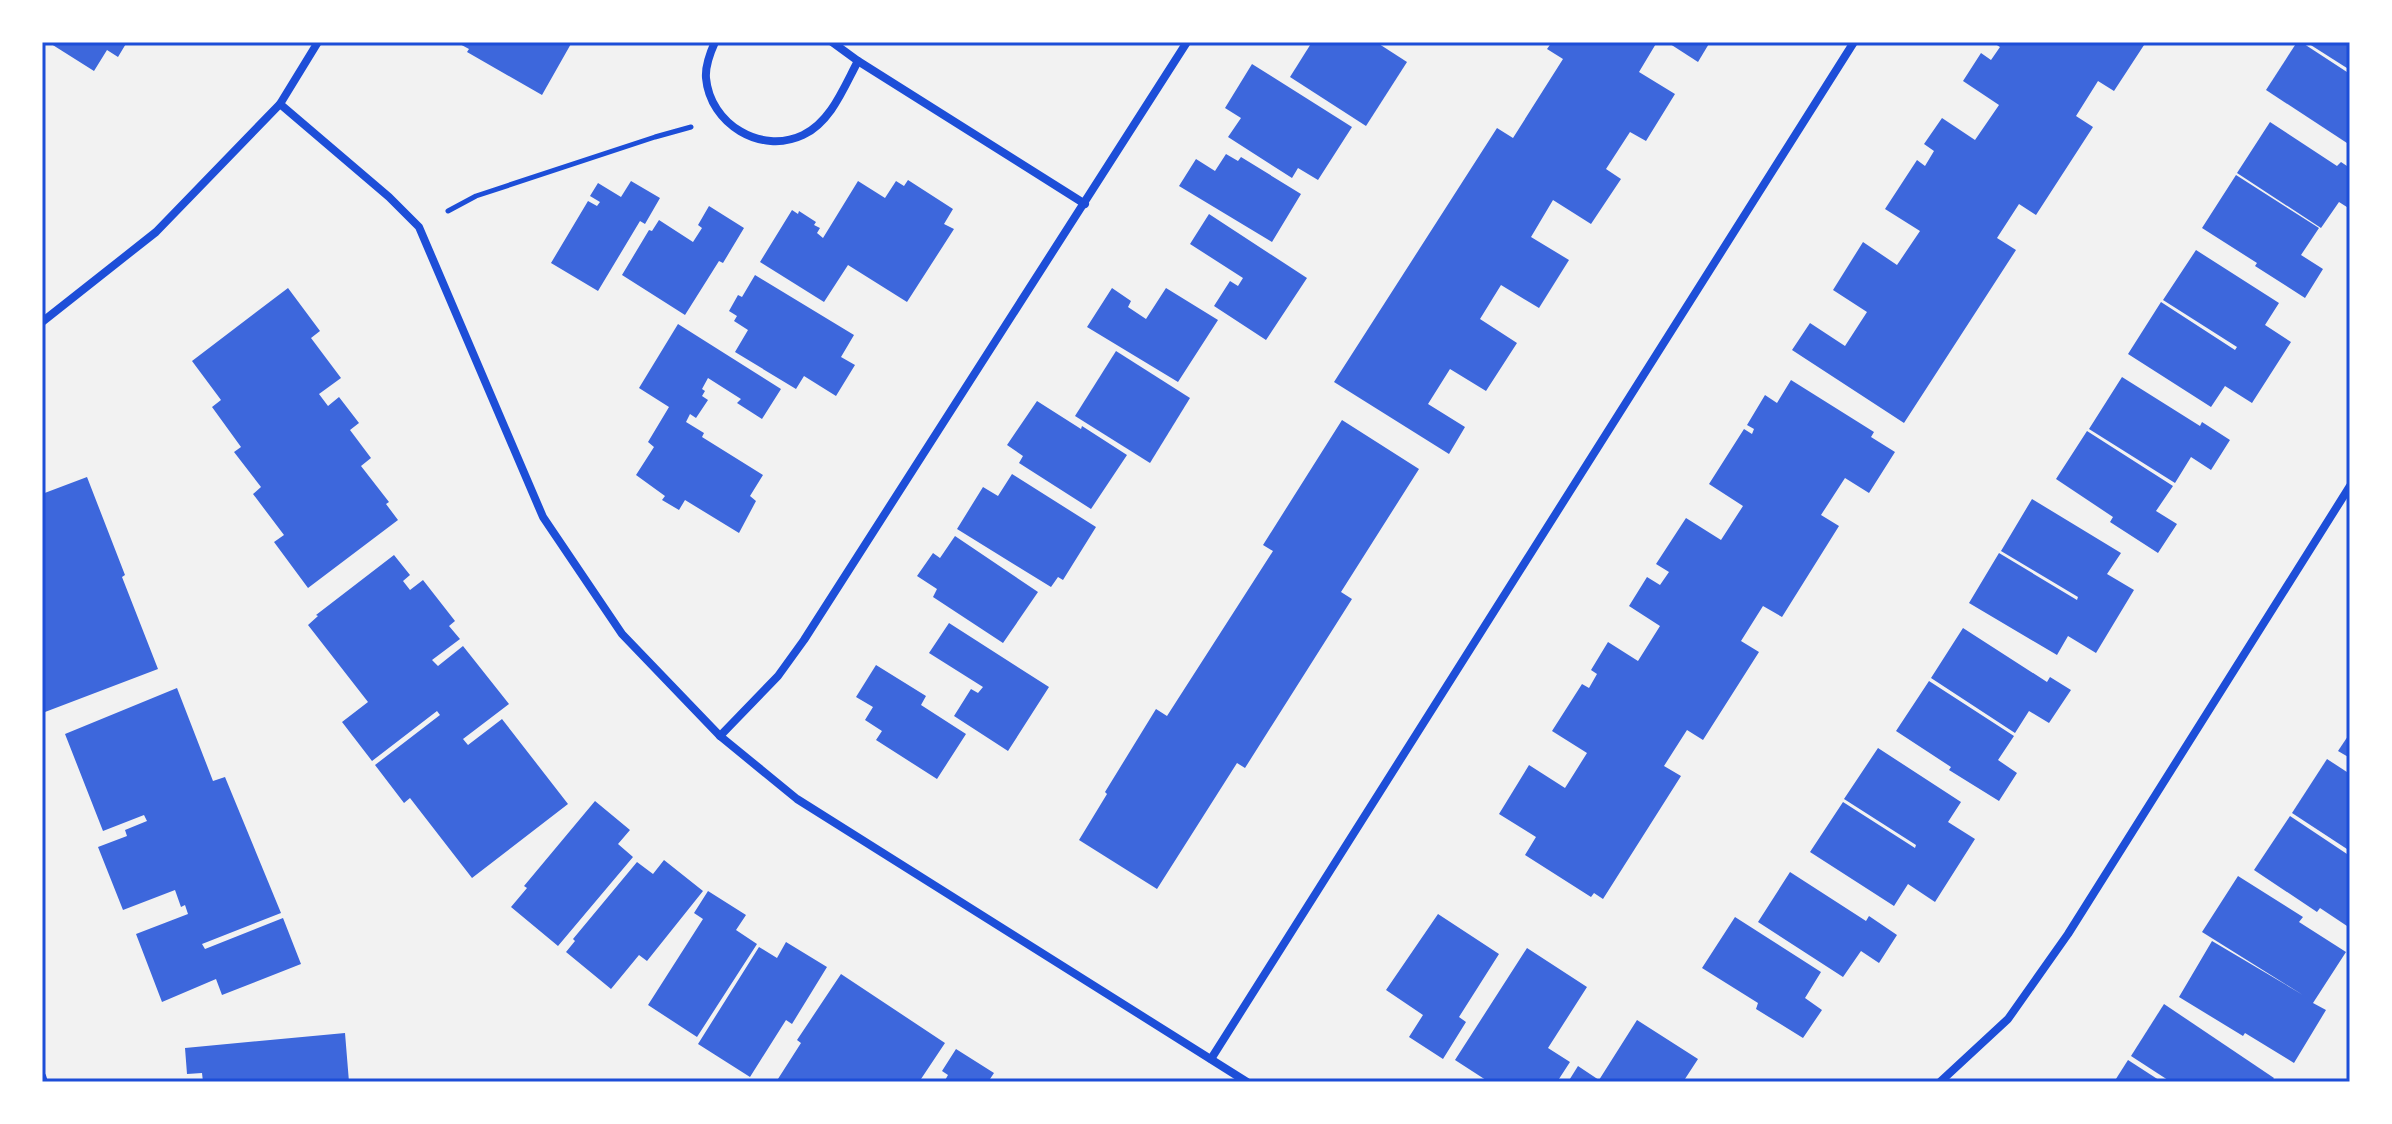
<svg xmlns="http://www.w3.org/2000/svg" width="2392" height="1124" viewBox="0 0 2392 1124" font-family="'Asap Condensed',sans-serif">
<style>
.building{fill:#3d67dc}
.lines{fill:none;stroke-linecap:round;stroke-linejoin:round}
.path{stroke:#1d4ed8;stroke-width:5}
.minor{stroke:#1d4ed8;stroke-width:8}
.neatline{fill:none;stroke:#1d4ed8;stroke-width:3}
</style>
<rect width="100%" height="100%" fill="#f2f2f2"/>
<!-- building -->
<g class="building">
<polygon points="48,42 127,42 118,57 107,50 94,71"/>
<polygon points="456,42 572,42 542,95 467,52 469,49"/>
<polygon points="1312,42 1376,42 1407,62 1366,126 1290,77"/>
<polygon points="1552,42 1657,42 1639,72 1675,94 1646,141 1630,132 1606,169 1621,179 1591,224 1553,200 1531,237 1569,260 1539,308 1501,285 1480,319 1517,343 1486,391 1450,369 1428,404 1465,427 1449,454 1334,382 1497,128 1513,138 1563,59 1547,49"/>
<polygon points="1667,42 1710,42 1698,62"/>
<polygon points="1992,42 2146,42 2114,91 2098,81 2076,116 2093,127 2036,215 2019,204 1997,238 2016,250 1904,423 1792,350 1810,323 1845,346 1867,312 1833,290 1863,242 1897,265 1920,231 1885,209 1917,160 1925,166 1934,151 1924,144 1942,118 1975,140 1999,105 1963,81 1981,53 1991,60 2000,47"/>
<polygon points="2297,42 2301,42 2350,74 2350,145 2266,90"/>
<polygon points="2306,42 2350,42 2350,70"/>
<polygon points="1252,64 1352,127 1318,180 1298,168 1292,178 1228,137 1241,118 1225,108"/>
<polygon points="2270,122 2337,166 2341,162 2350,168 2350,209 2339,202 2321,228 2237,173"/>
<polygon points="1226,154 1238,161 1241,157 1301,194 1272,242 1179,186 1196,159 1215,171"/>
<polygon points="2236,175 2319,228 2301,255 2323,269 2305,298 2255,266 2257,263 2202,228"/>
<polygon points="908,180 953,209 944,224 954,229 907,302 848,265 824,302 760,262 792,210 798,214 799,211 816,222 814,225 820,228 817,233 823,238 858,181 885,198 896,181 904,186"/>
<polygon points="631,181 660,198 645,224 640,221 598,291 551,263 588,201 597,206 600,202 590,196 598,183 621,197"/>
<polygon points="709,206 744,228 723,263 719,261 685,315 622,275 649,230 652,231 659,220 693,242 702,228 698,225"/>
<polygon points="1209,214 1307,278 1266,340 1214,306 1230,281 1238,286 1243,278 1190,244"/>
<polygon points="2196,250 2279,303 2265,325 2291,342 2252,403 2225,386 2211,407 2128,354 2161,302 2235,350 2237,347 2163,300"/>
<polygon points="755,275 854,335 841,357 855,365 836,396 804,376 796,389 735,352 748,330 734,321 737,316 729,311 738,295 742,297"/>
<polygon points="288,288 320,331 311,338 341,378 319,394 328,406 339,397 359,423 350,430 371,458 361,466 389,502 386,504 398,520 308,588 274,542 284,535 253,494 261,487 234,452 241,447 212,407 221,400 192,361"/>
<polygon points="1112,288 1131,301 1128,307 1146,319 1166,288 1218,320 1178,382 1087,327"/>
<polygon points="678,324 781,389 762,419 737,403 741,399 708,378 702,389 705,391 702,396 708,400 696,418 690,414 686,422 704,433 702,437 763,475 750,496 756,501 739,533 685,500 679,510 662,500 665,496 636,475 654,447 648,442 669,407 639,388"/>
<polygon points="1116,351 1190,398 1150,463 1075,416"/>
<polygon points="2122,377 2200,426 2202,422 2230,440 2211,470 2191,457 2175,483 2089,429"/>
<polygon points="1791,380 1874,432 1871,437 1895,452 1869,493 1845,478 1821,515 1839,526 1782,617 1763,606 1741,641 1759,652 1703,740 1687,730 1664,766 1681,776 1603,899 1594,893 1591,897 1525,855 1536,837 1499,814 1529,765 1565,788 1587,753 1552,731 1582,684 1589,688 1597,674 1591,670 1608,642 1638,661 1660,626 1629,606 1647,577 1660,585 1669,572 1656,564 1686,518 1721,540 1743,506 1709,484 1744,429 1752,434 1754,429 1747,425 1765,395 1777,403"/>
<polygon points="1037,401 1081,429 1082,426 1127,455 1091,509 1019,463 1023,456 1007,445"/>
<polygon points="1342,420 1419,469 1341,592 1352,599 1245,768 1237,763 1157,889 1079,840 1107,794 1105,792 1156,709 1167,716 1273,551 1263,545"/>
<polygon points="2087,431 2173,486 2156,511 2177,524 2158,553 2110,522 2113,517 2056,479"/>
<polygon points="1012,474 1096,527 1063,580 1058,577 1051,587 957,529 983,487 998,496"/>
<polygon points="87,477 125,575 122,577 158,669 45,712 42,704 42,494"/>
<polygon points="2032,499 2121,553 2107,574 2134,590 2096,653 2068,636 2057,655 1969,603 1999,553 2077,600 2078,597 2001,551"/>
<polygon points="955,536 1038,592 1003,643 933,597 937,589 917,576 933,553 940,558"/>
<polygon points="394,555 410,575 403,581 410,590 423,580 455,621 449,626 460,639 432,660 438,666 463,646 509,704 463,739 468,745 502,719 568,804 472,878 410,798 404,803 375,765 440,715 437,711 372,761 342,722 368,702 308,625 318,616 316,615"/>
<polygon points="949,623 1049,687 1008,751 954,716 971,689 978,693 983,687 929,653"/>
<polygon points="1963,628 2047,682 2050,677 2071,690 2049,723 2029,711 2015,733 1931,678"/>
<polygon points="876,665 926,696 921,705 966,734 937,779 876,740 882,731 865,720 873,707 856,697"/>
<polygon points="1929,681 2014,736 1998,760 2017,773 1999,801 1949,770 1951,767 1896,731"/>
<polygon points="177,688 213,781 225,777 281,913 202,944 205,949 283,918 301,964 222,995 216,979 162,1002 136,934 188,914 185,905 181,907 175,890 123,910 98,847 127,836 125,830 147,821 144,815 103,831 65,734"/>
<polygon points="2350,733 2350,758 2338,751"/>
<polygon points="1878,748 1961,802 1948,822 1975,839 1935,902 1908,884 1894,906 1810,852 1843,802 1915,848 1916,845 1844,799"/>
<polygon points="2327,759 2350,774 2350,851 2292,813"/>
<polygon points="595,801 630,830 618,844 633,857 558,946 511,907 527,888 524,886"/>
<polygon points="2290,816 2350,856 2350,928 2320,908 2317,912 2254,870"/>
<polygon points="664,860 703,891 647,961 639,955 611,989 566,952 575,941 573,939 637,862 653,874"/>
<polygon points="1790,872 1866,921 1869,916 1897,935 1879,963 1861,951 1843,977 1758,922"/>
<polygon points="2238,876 2303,917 2299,922 2346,952 2313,1003 2326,1010 2294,1063 2245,1033 2243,1036 2179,997 2212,941 2303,995 2202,932"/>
<polygon points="708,891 746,915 736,930 757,944 697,1037 648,1005 703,919 694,913"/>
<polygon points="1438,914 1499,954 1459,1017 1466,1022 1443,1059 1409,1037 1423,1015 1386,990"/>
<polygon points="1735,917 1821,972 1805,998 1822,1010 1803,1038 1756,1009 1758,1003 1702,968"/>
<polygon points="786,942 827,967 792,1024 786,1020 750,1077 698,1044 759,947 777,958"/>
<polygon points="1527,948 1587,987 1548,1048 1570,1062 1557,1082 1489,1082 1455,1060"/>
<polygon points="841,974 945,1043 919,1082 776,1082 801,1043 797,1040"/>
<polygon points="2164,1004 2274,1078 2271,1082 2171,1082 2131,1056"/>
<polygon points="1637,1020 1698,1059 1683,1082 1568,1082 1578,1066 1599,1080"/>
<polygon points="345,1033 349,1082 203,1082 202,1073 187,1074 185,1048"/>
<polygon points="956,1049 994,1073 988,1082 944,1082 948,1075 942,1071"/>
<polygon points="2128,1060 2162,1082 2114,1082"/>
</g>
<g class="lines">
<!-- path -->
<polyline class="path" points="448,211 476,196 655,137 691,127"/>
<!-- minor -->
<g class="minor">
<path d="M 715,42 C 710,53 705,66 706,78 C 710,124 761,155 803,135 C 831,122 844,87 858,61 L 832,42"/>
<polyline points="858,61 1085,204"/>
<polyline points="280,104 389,197 419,227 543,517 622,634 720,736 797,799 1247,1082"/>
<polyline points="42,322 156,232 280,104 318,42"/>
<polyline points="720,736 778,676 804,640 1187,42"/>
<polyline points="1211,1059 1854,42"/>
<polyline points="42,1076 44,1082"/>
<polyline points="1940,1082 2008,1019 2068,934 2350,486"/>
</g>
</g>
<!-- border -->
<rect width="2392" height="1124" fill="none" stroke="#ffffff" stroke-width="88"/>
<rect x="44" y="44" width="2304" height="1036" class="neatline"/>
</svg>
